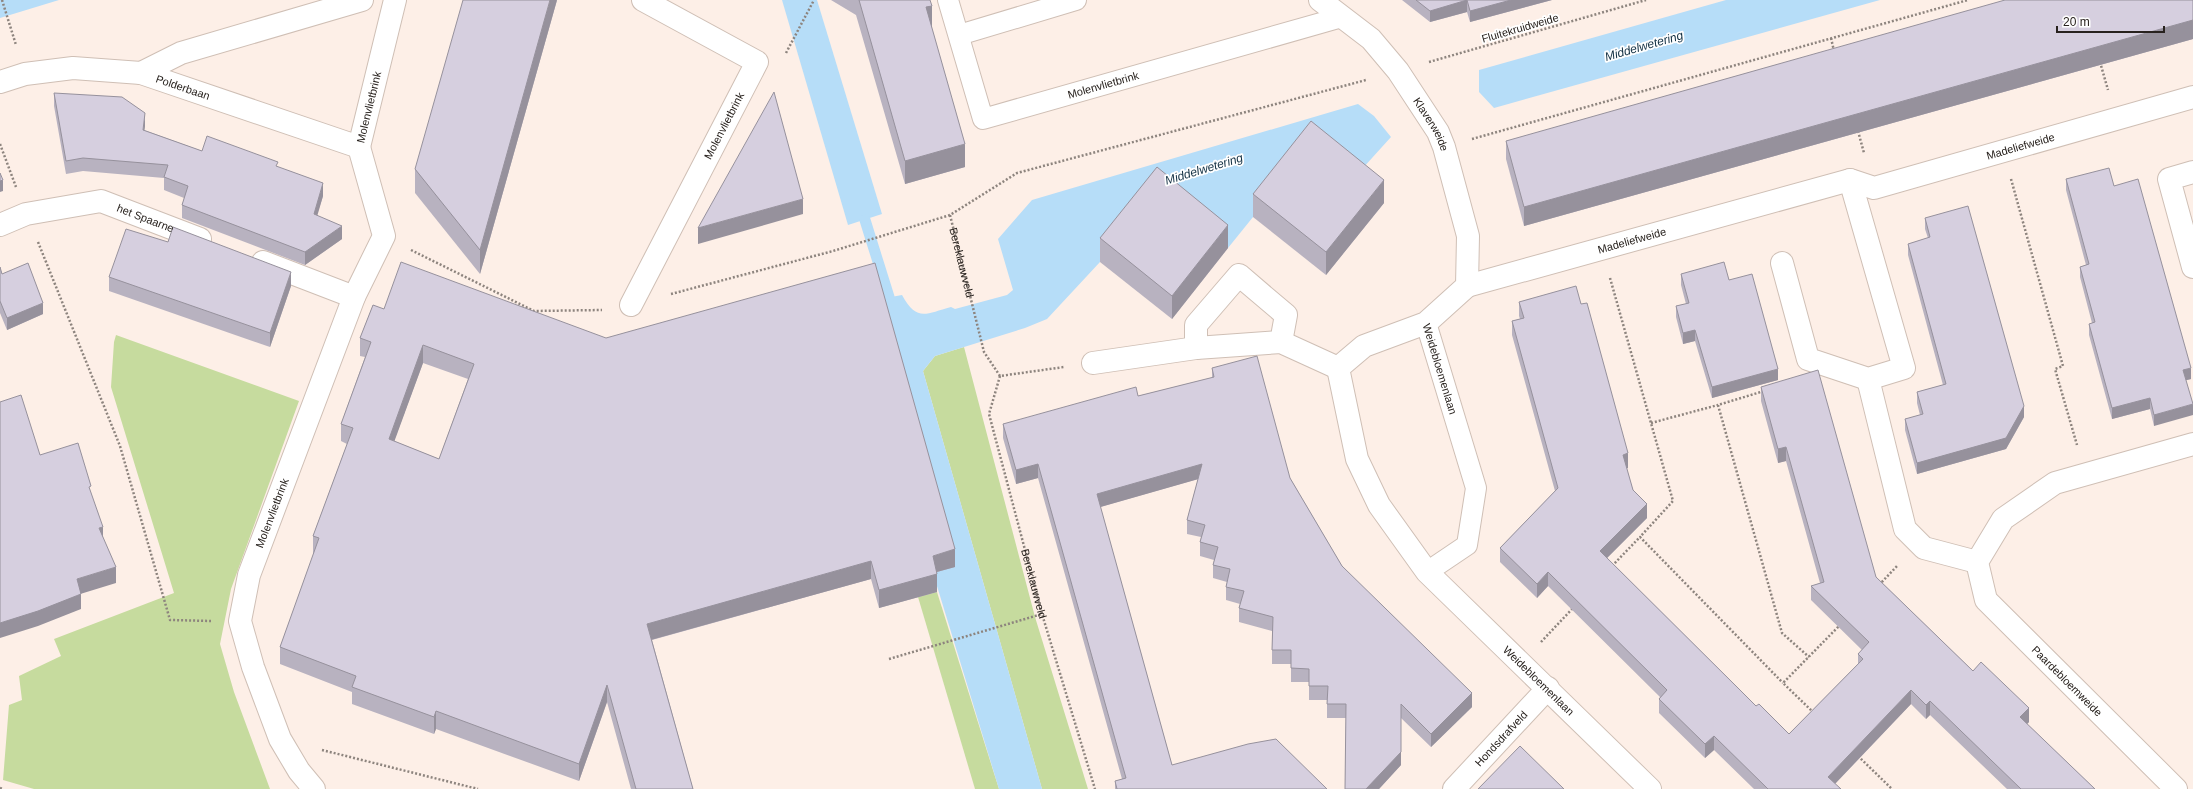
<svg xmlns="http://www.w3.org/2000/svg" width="2193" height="789" viewBox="0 0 2193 789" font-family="Helvetica,sans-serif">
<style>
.green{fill:#c6db9e}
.water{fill:#b6ddf8}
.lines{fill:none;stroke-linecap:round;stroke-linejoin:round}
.stream{stroke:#b6ddf8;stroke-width:11}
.lane-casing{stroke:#cfbfb5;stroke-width:22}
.street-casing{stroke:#cfbfb5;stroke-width:24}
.secondary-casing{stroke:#cfbfb5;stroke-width:24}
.path{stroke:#8d847e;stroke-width:2.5;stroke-dasharray:2 2;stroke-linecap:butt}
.lane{stroke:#fff;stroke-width:20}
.street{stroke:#fff;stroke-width:22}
.secondary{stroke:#fff;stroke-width:22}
.wall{fill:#b8b2c0;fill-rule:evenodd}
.shaded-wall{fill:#96919c}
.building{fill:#d6cfdf;stroke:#96919c;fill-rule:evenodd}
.labels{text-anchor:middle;stroke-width:3.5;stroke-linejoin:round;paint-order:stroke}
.street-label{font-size:11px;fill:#28221e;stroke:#fff}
.water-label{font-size:12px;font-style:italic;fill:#112f42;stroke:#fff}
</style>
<rect width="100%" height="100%" fill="#fdefe7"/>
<!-- green -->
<g class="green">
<polygon points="116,335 299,401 231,589 220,644 234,692 270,789 34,789 3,780 9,705 22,700 19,676 61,656 54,639 174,593 111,387 114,342"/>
<polygon points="964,347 1035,617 1088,789 1042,789 923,371 935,356"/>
<polygon points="937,592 999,789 975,789 918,597"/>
</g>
<!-- water -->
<g class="water">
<polygon points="0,0 59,0 0,18"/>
<polygon points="782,0 817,0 882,214 848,225"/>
<polygon points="1726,0 1880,0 1494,108 1479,92 1479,70"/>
<path d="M 1358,104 L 1374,116 L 1391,137 L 1353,179 L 1311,145 L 1228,248 L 1156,191 L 1100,262 L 1047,319 L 1025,328 L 935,356 L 923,371 L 1042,789 L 999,789 L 933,573 L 955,566 L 880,299 L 902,295 C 917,322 925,314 951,307 L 955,309 L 1007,295 L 1013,290 L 998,239 L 1032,200 Z"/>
</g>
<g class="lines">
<!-- stream -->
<polyline class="stream" points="865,220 889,297"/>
<defs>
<g id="lane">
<path id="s3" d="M 948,0 L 983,119 L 1342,17"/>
<polyline points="959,35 1076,0"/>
<path id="s4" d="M 1426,323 L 1476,488 L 1467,545 L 1427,572"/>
</g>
<g id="street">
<polyline points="141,73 181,53 362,0"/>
<path id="s5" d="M 359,147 L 395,0"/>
<polyline points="2193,172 2169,179 2193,267"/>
<path id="s6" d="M 0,225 L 26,214 L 101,201 L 200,239"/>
<polyline points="263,262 354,297"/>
<polyline points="1782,263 1808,359 1868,379 1904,368 1850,180"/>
<path id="s7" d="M 1467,286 L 1850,180 L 1874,188 L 2193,97"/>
<path id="s8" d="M 631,305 L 757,62 L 643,0"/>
<polyline points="1196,348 1196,325 1239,275 1286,315 1281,342"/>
<polyline points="1093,363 1196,348 1281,342 1338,368"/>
<polyline points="1868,379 1905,529 1924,548 1977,562"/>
<path id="s9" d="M 1454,789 L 1548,688"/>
<polyline points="2176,789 1986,600 1977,562 2003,519 2055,483 2193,444"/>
</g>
<g id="secondary">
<path id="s10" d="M 1320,0 L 1371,39 L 1398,71 L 1438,132 L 1444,147 L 1468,236 L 1467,286 L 1426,323 L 1364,346 L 1338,368 L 1357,459 L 1379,505 L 1427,572 L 1650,789"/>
<path id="s11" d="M 0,82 L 25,74 L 73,68 L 141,73 L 359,147 L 384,236 L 354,297 L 249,575 L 240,621 L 253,667 L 280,739 L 299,771 L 314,789"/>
</g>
</defs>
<!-- lane casing -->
<use href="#lane" class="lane-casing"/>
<!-- street casing -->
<use href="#street" class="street-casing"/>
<!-- secondary casing -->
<use href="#secondary" class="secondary-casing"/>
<!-- path -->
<g class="path">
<polyline points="2,0 16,45"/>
<polyline points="1831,38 1834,51"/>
<polyline points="786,53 814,0"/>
<polyline points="1429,62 1646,0"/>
<polyline points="2100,62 2108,90"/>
<polyline points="1858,131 1864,153"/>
<polyline points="1472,139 1968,0"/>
<polyline points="0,144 16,187"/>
<polyline points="2011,179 2063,366 2055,369 2077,445"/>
<path id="s1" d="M 950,215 L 984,352 L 1000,376 L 1064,367"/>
<polyline points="38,242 120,446 170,620 211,621"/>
<polyline points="411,250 534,311 602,310"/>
<polyline points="1610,278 1673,501 1640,537"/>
<polyline points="671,294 833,251 950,215 1017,173 1366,80"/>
<path id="s2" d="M 1000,376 L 989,414 L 1042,614 L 1095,789"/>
<polyline points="1764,391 1718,405 1782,633 1809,657"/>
<polyline points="1651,423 1718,405"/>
<polyline points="1612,566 1640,537 1783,683"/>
<polyline points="1879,585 1898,565"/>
<polyline points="1541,642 1573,608"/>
<polyline points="889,659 1042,614"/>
<polyline points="1814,713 1783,683 1841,624"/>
<polyline points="322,750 478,789"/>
<polyline points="1858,756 1892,789"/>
<polyline points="0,788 3,789"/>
</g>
<!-- lane -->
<use href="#lane" class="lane"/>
<!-- street -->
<use href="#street" class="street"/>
<!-- secondary -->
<use href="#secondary" class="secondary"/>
</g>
<!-- wall -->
<g class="wall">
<polygon points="557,0 480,274 415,193 415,169"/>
<polygon points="831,0 930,0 932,29 965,167 905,184 856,15"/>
<polygon points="1402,0 1552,0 1470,22 1467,12 1430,22"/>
<polygon points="2193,0 2193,39 1524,226 1506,159 1506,141"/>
<polygon points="54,93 145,126 144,130 202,151 278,167 323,196 317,215 342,239 305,265 182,218 182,205 184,198 164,190 164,178 83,171 66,174 54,106"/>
<polygon points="2066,179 2114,186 2191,379 2186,380 2154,426 2150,409 2112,419 2089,335 2089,324 2092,323 2080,277 2080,267 2086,265 2066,190"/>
<polygon points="1253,194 1384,203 1326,275 1253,217"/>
<polygon points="1925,218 2024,417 2006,449 1917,474 1905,430 1905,419 1920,415 1917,403 1917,392 1943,385 1908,255 1908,244 1928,238 1925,229"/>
<polygon points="1100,238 1228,248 1172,319 1100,262"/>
<polygon points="0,267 2,274 43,314 7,330 0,313"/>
<polygon points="1681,274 1729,280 1778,380 1712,398 1695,341 1683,344 1676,317 1676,306 1686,304 1681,285"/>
<polygon points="109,277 291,286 270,347 109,291"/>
<polygon points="1519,302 1628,468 1626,468 1633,490 1647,518 1607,558 1756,706 1789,734 1858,664 1858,654 1862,650 1811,600 1811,586 1820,583 1786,461 1778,463 1761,401 1761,387 1876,577 1973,671 2029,722 2027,724 2095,789 2007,789 1930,715 1926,719 1911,704 1835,784 1841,789 1754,789 1714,750 1705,758 1659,713 1659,699 1660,697 1548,586 1537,598 1500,562 1500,548 1555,491 1512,335 1512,321 1520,319 1519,316"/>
<path d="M 373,305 L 955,567 L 937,572 L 937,592 L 879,608 L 871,579 L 652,640 L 693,789 L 631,789 L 607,702 L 579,781 L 436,729 L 434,734 L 352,704 L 352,692 L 280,664 L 280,647 L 314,554 L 313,554 L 313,536 L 347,444 L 341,441 L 341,424 L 365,357 L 360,356 L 360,338 ZM 423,363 L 468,379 L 439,459 L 394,441 Z"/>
<polygon points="1212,368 1290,478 1342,566 1472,707 1431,747 1401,718 1401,765 1379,789 1345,789 1346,718 1327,718 1327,700 1309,700 1309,682 1291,682 1291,664 1272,664 1272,631 1239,622 1239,608 1240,604 1226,600 1226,587 1227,582 1213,578 1213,565 1214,560 1200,556 1200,542 1201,537 1187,534 1187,520 1198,479 1100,507 1172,765 1327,789 1115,789 1115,781 1122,779 1038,478 1016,484 1003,438 1003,424 1138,396 1212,378"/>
</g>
<!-- shaded-wall -->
<g class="shaded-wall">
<polygon points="550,0 557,0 480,274 480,250"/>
<polygon points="926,0 932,6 932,29 926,31"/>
<polygon points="1467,0 1467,12 1430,22 1430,11"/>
<polygon points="1511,0 1552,0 1470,22 1470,11"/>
<polygon points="2193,20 2193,39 1524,226 1524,207"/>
<polygon points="145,113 145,126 143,143 143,130"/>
<polygon points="965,144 965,167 905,184 905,161"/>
<polygon points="3,180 3,191 0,192 0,181"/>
<polygon points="1384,180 1384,203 1326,275 1326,252"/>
<polygon points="323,183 323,196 314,227 314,214"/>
<polygon points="803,199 803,214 698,244 698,228"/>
<polygon points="1228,225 1228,248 1172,319 1172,296"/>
<polygon points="342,226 342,239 305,265 305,252"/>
<polygon points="291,272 291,286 270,347 270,333"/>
<polygon points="43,303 43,314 7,330 7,318"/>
<polygon points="1695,330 1695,341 1683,344 1683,333"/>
<polygon points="423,345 423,363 389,456 389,439"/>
<polygon points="2191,368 2191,379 2183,381 2183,370"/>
<polygon points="1778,369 1778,380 1712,398 1712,387"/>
<polygon points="2150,398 2150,409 2112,419 2112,408"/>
<polygon points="2193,404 2193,415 2154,426 2154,415"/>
<polygon points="2024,406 2024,417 2006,449 1917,474 1917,463"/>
<polygon points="1786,447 1786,461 1778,463 1778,449"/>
<polygon points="1628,453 1628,468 1623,469 1623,455"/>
<polygon points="1038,464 1038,478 1016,484 1016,470"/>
<polygon points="1202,464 1202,478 1097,508 1097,494"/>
<polygon points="1647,504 1647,518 1600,565 1600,551"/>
<polygon points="103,527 103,542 99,528"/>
<polygon points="955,549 955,567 933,573 933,556"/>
<polygon points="871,561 871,579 647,641 647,624"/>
<polygon points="116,567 116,583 77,595 77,579"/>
<polygon points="1548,572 1548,586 1537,598 1537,584"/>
<polygon points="937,574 937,592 879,608 879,590"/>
<polygon points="81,594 81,609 38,626 0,638 0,623"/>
<polygon points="607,685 607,702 579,781 579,764"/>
<polygon points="1911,690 1911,704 1830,789 1828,777"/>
<polygon points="1472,693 1472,707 1431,747 1431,734"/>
<polygon points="1930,701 1930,715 1926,719 1926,705"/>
<polygon points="1401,704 1401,765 1379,789 1366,789"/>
<polygon points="2029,708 2029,722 2020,731 2020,717"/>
<polygon points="436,711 436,729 434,734 434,717"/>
<polygon points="1714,736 1714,750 1705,758 1705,744"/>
</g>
<!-- building -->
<g class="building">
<polygon points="463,0 550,0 480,250 415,169"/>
<polygon points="859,0 930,0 932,6 926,7 965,144 905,161"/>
<polygon points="1416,0 1511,0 1470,11 1467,0 1430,11"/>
<polygon points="2005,0 2193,0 2193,20 1524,207 1506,141"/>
<polygon points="774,92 803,199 698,228"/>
<polygon points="54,93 122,97 145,113 143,130 202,151 207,136 278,162 276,166 323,183 314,214 342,226 305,252 182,205 188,186 164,177 168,165 83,158 66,161"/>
<polygon points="1311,121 1384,180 1326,252 1253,194"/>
<polygon points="1157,167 1228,225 1172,296 1100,238"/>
<polygon points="2109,168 2114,186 2138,179 2191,368 2183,370 2193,404 2154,415 2150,398 2112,408 2089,324 2095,322 2080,267 2089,264 2066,179"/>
<polygon points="0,173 3,180 0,181"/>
<polygon points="1968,206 2024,406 2006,438 1917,463 1905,419 1923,414 1917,392 1946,384 1908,244 1930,237 1925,218"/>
<polygon points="173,227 291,272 270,333 109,277 126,229 168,242"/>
<path d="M 401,262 L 606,338 L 875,263 L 955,549 L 933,556 L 937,574 L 879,590 L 871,561 L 647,624 L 693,789 L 636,789 L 607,685 L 579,764 L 436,711 L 434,717 L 352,687 L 356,676 L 280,647 L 319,538 L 313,536 L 353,428 L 341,424 L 371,342 L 360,338 L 373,305 L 384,309 ZM 423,345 L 474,364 L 439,459 L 389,439 Z"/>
<polygon points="1724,262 1729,280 1752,274 1778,369 1712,387 1695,330 1683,333 1676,306 1689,303 1681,274"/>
<polygon points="28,263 43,303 7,318 0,301 0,267 2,274"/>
<polygon points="1576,286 1581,304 1587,303 1628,453 1623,455 1633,490 1647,504 1600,551 1739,689 1756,706 1759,704 1789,734 1863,659 1858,654 1869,642 1811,586 1824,582 1786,447 1778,449 1761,387 1818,370 1876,577 1973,671 1981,662 2029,708 2020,717 2095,789 2021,789 1930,701 1926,705 1911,690 1828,777 1841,789 1768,789 1714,736 1705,744 1659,699 1667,690 1548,572 1537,584 1500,548 1558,488 1512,321 1524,318 1519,302"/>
<polygon points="1257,356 1290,478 1342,566 1472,693 1431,734 1401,704 1401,752 1366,789 1345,789 1346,704 1327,704 1328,686 1309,686 1309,669 1291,668 1291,650 1272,650 1273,617 1239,608 1244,591 1226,587 1230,569 1213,565 1218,547 1200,542 1205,525 1187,520 1202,464 1097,494 1172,765 1248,744 1276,739 1327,789 1117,789 1115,781 1126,778 1038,464 1016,470 1003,424 1136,387 1138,396 1214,377 1212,368"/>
<polygon points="21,395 40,455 78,443 91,486 89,487 103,527 99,528 116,567 77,579 81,594 38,611 0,623 0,402"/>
<polygon points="1520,746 1564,789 1478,789"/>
</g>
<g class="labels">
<!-- street labels -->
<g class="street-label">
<text transform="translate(1520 28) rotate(-16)" y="4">Fluitekruidweide</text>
<text dy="4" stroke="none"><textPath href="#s3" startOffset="249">Molenvlietbrink</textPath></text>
<text dy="4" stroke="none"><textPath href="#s11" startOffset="187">Polderbaan</textPath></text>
<text dy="4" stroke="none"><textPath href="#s5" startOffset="41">Molenvlietbrink</textPath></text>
<text dy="4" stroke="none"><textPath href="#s10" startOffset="169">Klaverweide</textPath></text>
<text dy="4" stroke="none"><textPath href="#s8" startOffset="202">Molenvlietbrink</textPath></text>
<text dy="4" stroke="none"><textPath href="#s7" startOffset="575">Madeliefweide</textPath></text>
<text dy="4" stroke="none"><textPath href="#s6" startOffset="152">het Spaarne</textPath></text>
<text dy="4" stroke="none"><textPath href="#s7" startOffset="171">Madeliefweide</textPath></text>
<text dy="4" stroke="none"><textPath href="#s1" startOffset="49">Bereklauwveld</textPath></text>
<text dy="4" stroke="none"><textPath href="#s4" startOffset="48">Weidebloemenlaan</textPath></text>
<text transform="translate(272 513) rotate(-69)" y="4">Molenvlietbrink</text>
<text dy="4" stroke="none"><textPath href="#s2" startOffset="215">Bereklauwveld</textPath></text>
<text dy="4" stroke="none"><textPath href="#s10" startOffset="875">Weidebloemenlaan</textPath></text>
<text transform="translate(2067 681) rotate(45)" y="4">Paardebloemweide</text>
<text dy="4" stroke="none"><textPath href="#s9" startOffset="69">Hondsdrafveld</textPath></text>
</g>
<!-- water labels -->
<g class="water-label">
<text transform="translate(1644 46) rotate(-16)" y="4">Middelwetering</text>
<text transform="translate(1204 169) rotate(-17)" y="4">Middelwetering</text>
</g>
</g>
<!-- scale -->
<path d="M2057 26v6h107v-6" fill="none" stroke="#28221e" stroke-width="2"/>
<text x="2063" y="26" font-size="12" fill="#28221e" stroke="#ffffff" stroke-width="3" paint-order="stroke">20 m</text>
</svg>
